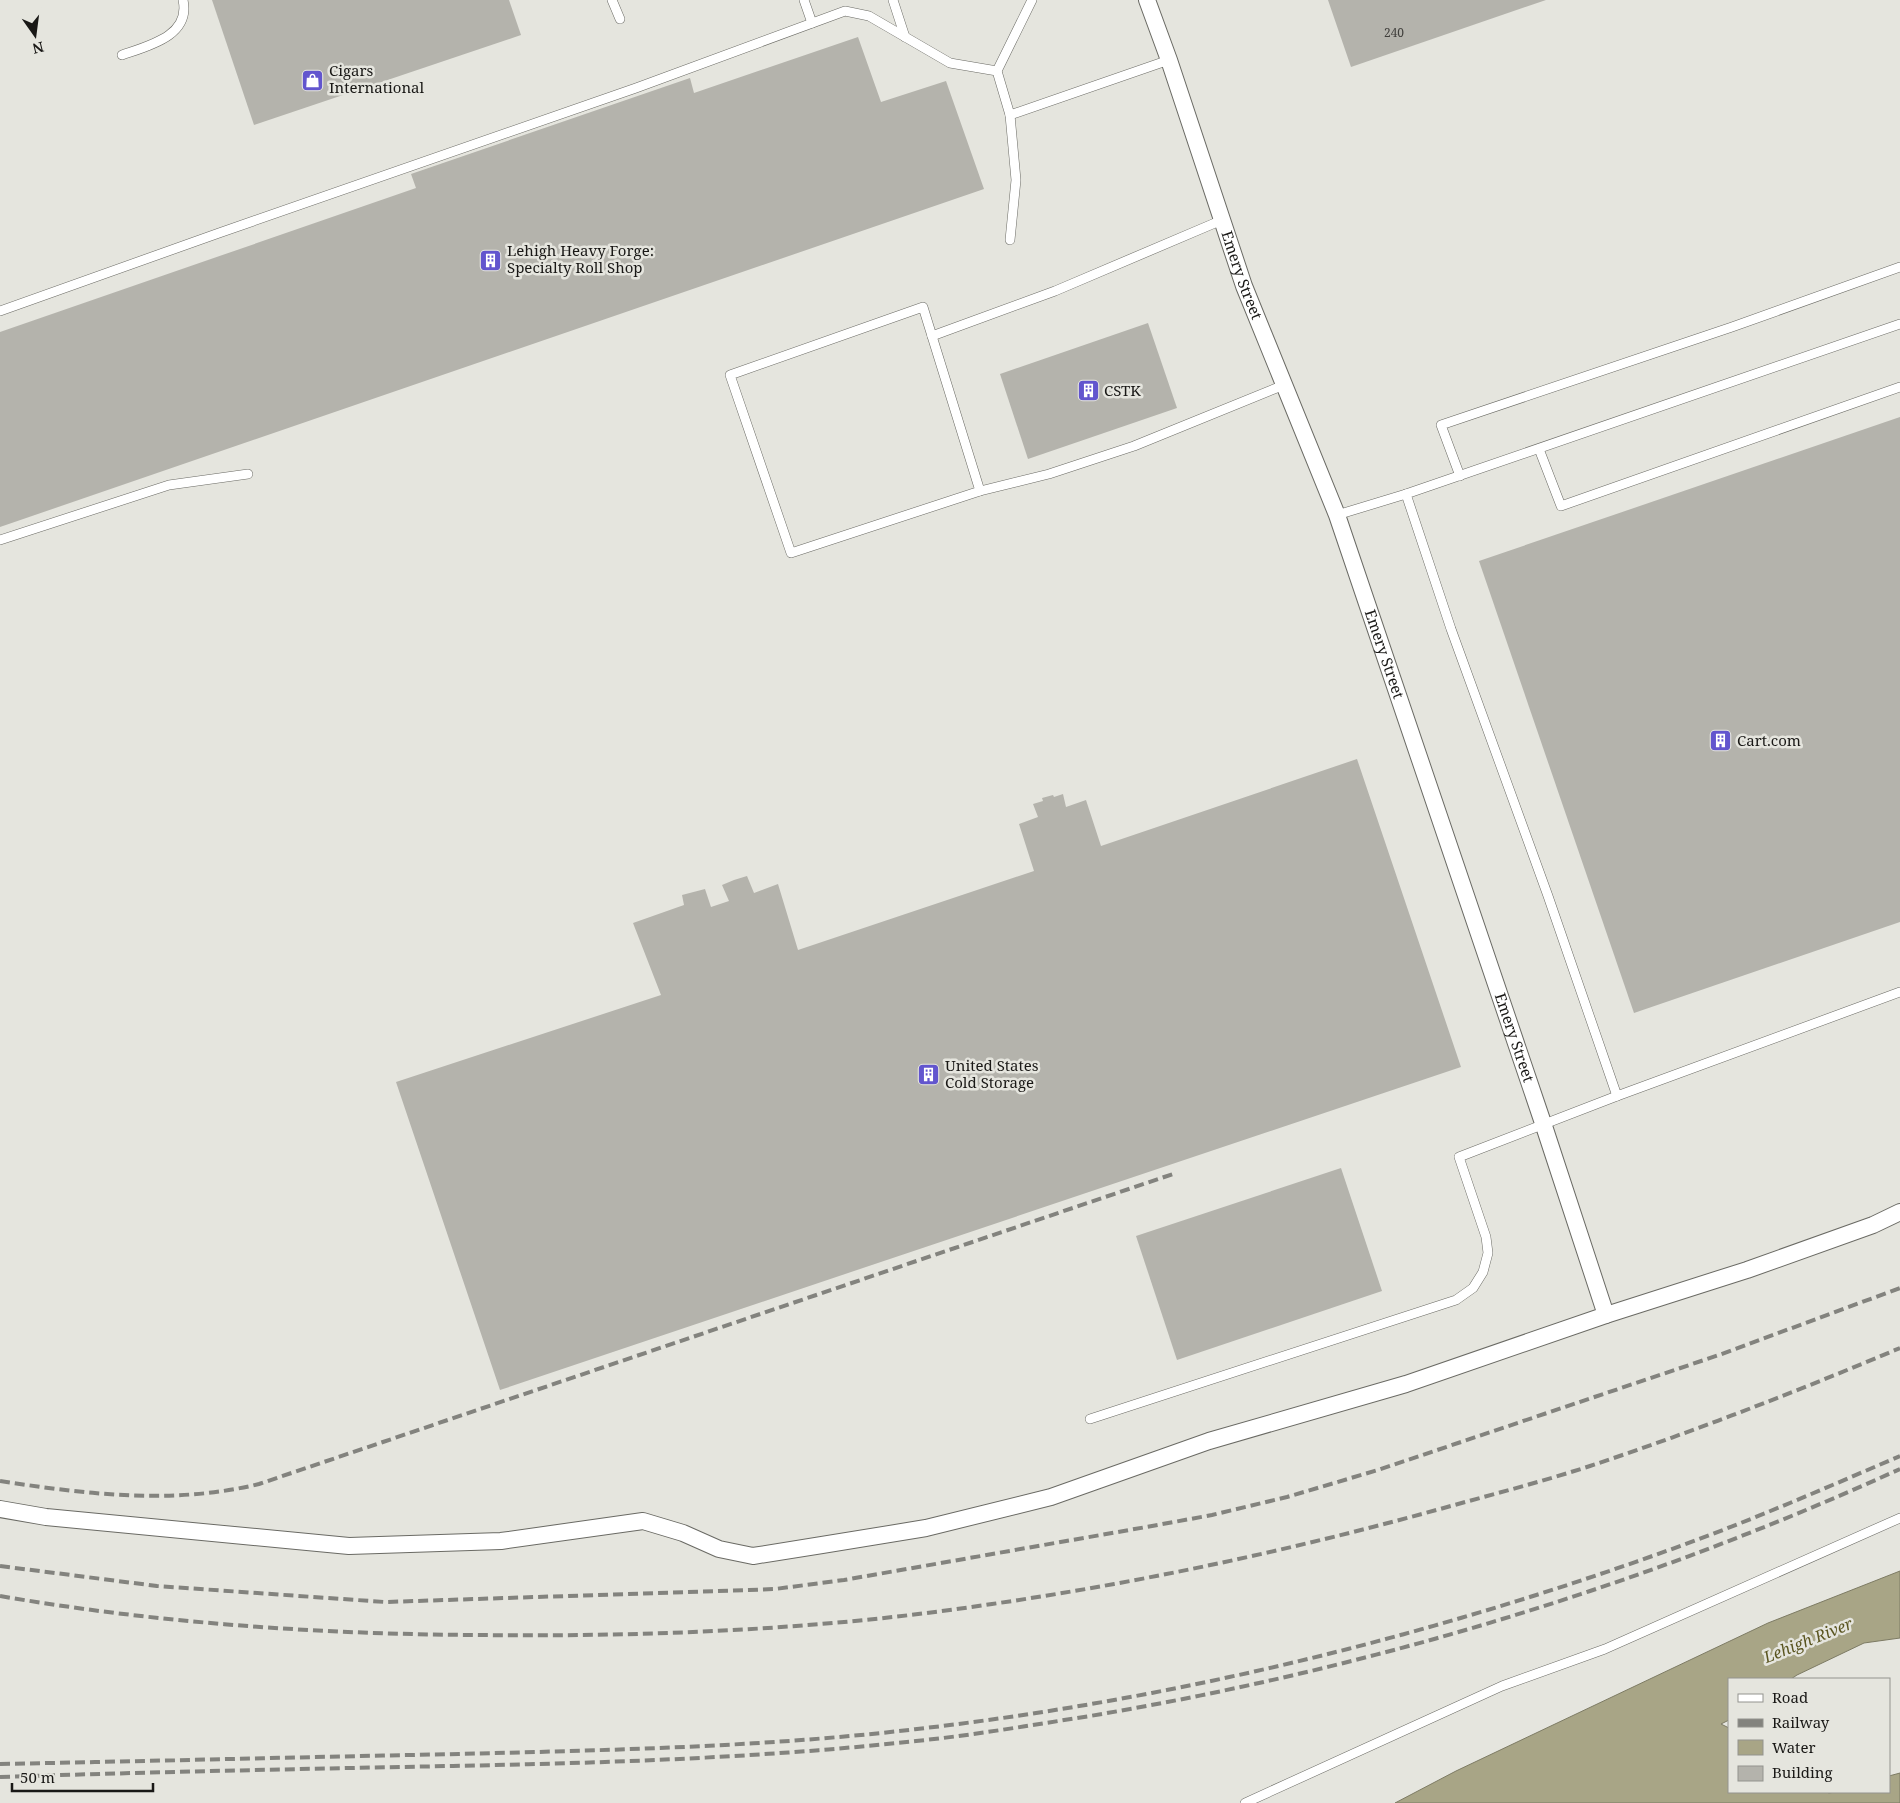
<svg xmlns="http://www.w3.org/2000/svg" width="1900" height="1803" viewBox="0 0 1900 1803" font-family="'Noto Serif',serif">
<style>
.water{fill:#a8a586;stroke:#7d7b64}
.building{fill:#b4b3ac}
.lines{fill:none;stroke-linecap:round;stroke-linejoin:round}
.service-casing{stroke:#6a6a64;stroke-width:10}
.minor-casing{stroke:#6a6a64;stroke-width:18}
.service{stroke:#fff;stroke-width:9}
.minor{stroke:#fff;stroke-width:16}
.rail{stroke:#83837e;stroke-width:4;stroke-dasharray:10 5;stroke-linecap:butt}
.labels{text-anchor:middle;stroke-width:5;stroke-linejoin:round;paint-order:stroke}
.number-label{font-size:12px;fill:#403f3c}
.poi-label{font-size:15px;fill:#191816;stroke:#e5e5de;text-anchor:start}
.street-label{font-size:15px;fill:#191816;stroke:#e5e5de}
.water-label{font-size:16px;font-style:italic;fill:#5a5520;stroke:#e5e5de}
</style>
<rect width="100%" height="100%" fill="#e5e5de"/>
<!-- water -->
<polygon class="water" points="1900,1571 1900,1638 1864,1643 1797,1675 1791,1679 1729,1679 1729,1720 1721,1724 1729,1728 1729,1792 1826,1792 1829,1793 1835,1792 1889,1792 1889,1776 1900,1773 1900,1803 1395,1803 1456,1771 1768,1623"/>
<!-- building -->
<g class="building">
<polygon points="212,0 509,0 521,35 254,125"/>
<polygon points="1328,0 1546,0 1351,67"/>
<polygon points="858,37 881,102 946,81 984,189 0,527 0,332 416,188 411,174 690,78 694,93"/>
<polygon points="1148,323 1177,408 1028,459 1000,374"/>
<polygon points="1900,417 1900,922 1634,1013 1479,561"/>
<polygon points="1357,759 1461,1067 500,1390 396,1082 661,995 633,923 684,905 682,895 705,889 711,907 729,901 722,885 734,880 747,876 754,893 778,884 798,950 1034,871 1019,824 1038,817 1033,804 1043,801 1042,798 1053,795 1054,797 1063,794 1066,807 1086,800 1101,846"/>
<polygon points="1341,1168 1382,1291 1177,1360 1136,1236"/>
</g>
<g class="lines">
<defs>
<g id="service">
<polyline points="612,0 620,19"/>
<polyline points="804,0 812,23"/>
<polyline points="893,0 905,37"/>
<path d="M 122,55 C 148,46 191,36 183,0"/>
<polyline points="1010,115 1169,60"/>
<polyline points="1010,240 1016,180 1010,115 997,71 1032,0"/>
<polygon points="923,307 980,491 791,553 730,375"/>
<polyline points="0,311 219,233 636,88 845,11 869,16 950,63 997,71"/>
<polyline points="1900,324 1406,494 1451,629 1548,896 1617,1096 1900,992"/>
<polyline points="932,336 1055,291 1222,220"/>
<polyline points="1539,449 1561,506 1900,387"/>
<polyline points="1460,476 1441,425 1732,327 1900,267"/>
<polyline points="980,491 1049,474 1134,446 1284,385"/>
<polyline points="1337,515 1406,494"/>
<polyline points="0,540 169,485 248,474"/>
<polyline points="1090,1419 1456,1300 1473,1288 1483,1272 1488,1253 1486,1237 1459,1157 1617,1096"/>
<polyline points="1245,1803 1502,1686 1605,1649 1900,1518"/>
</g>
<g id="minor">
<path id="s1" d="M 1147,0 L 1169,60 L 1244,286 L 1337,515 L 1543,1123 L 1606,1315"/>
<polyline points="0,1509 46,1517 349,1546 501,1541 643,1521 683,1533 719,1549 753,1556 822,1545 926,1528 1051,1497 1209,1441 1406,1384 1606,1315 1747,1270 1873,1225 1900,1212"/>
</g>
</defs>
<!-- service casing -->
<use href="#service" class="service-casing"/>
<!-- minor casing -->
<use href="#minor" class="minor-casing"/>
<!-- service -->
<use href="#service" class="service"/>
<!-- minor -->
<use href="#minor" class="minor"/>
<!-- rail -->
<g class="rail">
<path d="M 0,1481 C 85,1494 174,1505 259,1484 L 1173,1174"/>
<polyline points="0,1566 157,1586 385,1602 749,1590 775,1589 844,1580 1152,1526 1212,1515 1287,1497 1378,1470 1719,1355 1900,1288"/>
<path d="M 0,1596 C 157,1623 317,1634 476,1635 C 648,1637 821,1630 992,1604 C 1143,1582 1292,1550 1440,1509 C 1490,1495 1541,1482 1590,1466 C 1695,1431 1798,1391 1900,1348"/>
<path d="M 0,1764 C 153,1761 306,1757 459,1754 C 611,1750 765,1747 917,1729 C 1179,1699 1436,1635 1683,1545 C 1757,1518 1828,1487 1900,1456"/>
<path d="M 0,1777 C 150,1772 299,1769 449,1766 C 605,1763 761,1758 916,1741 C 975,1735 1032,1725 1090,1716 C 1369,1669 1643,1586 1900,1469"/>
</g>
</g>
<!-- icons -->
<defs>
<symbol id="shop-square" viewBox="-11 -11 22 22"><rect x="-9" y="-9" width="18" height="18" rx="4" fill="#6255ce" stroke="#e5e5de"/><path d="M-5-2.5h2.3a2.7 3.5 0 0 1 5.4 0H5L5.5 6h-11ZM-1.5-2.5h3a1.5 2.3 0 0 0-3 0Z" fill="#fff"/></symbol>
<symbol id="building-square" viewBox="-11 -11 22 22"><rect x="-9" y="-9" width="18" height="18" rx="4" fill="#6255ce" stroke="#e5e5de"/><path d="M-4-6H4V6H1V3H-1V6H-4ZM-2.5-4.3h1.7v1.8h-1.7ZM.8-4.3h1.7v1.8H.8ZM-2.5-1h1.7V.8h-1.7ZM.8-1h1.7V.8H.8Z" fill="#fff"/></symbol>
</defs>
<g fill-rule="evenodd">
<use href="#shop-square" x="300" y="68" width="25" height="25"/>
<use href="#building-square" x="478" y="248" width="25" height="25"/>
<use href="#building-square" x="1076" y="378" width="25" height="25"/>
<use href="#building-square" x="1708" y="728" width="25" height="25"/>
<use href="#building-square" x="916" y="1062" width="25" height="25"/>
</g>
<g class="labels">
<!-- number labels -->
<g class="number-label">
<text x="1394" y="37">240</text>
</g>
<!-- poi labels -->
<g class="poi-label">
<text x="329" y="76">Cigars<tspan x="329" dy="17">International</tspan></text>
<text x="507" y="256">Lehigh Heavy Forge:<tspan x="507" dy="17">Specialty Roll Shop</tspan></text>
<text x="1104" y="396">CSTK</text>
<text x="1737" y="746">Cart.com</text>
<text x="945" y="1071">United States<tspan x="945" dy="17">Cold Storage</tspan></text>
</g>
<!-- street labels -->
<g class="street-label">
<text dy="5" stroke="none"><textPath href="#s1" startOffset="291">Emery Street</textPath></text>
<text dy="5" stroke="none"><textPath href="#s1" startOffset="696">Emery Street</textPath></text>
<text dy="5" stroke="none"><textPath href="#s1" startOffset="1101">Emery Street</textPath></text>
</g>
<!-- water labels -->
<g class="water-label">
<text transform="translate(1808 1640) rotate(-22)" y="6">Lehigh River</text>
</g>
</g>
<!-- legend -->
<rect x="1728" y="1678" width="162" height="115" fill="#e5e5de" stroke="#93938e"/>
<rect x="1738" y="1694" width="25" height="8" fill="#ffffff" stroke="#93938e"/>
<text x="1772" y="1703" font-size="15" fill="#191816">Road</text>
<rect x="1738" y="1719" width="25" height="8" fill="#83837e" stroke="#93938e"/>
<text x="1772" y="1728" font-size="15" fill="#191816">Railway</text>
<rect x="1738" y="1740" width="25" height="15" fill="#a8a586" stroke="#93938e"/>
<text x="1772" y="1753" font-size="15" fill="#191816">Water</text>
<rect x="1738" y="1766" width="25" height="15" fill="#b4b3ac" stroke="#93938e"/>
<text x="1772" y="1778" font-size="15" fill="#191816">Building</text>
<!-- north arrow -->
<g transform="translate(35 35) rotate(166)" stroke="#e5e5de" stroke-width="4" paint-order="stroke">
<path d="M0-4L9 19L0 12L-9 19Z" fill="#191816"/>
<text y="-8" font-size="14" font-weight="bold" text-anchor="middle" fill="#191816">N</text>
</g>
<!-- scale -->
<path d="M12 1783v8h141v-8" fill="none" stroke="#191816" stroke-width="2.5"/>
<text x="20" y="1783" font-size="15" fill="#191816" stroke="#e5e5de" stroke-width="4" paint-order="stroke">50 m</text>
</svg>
